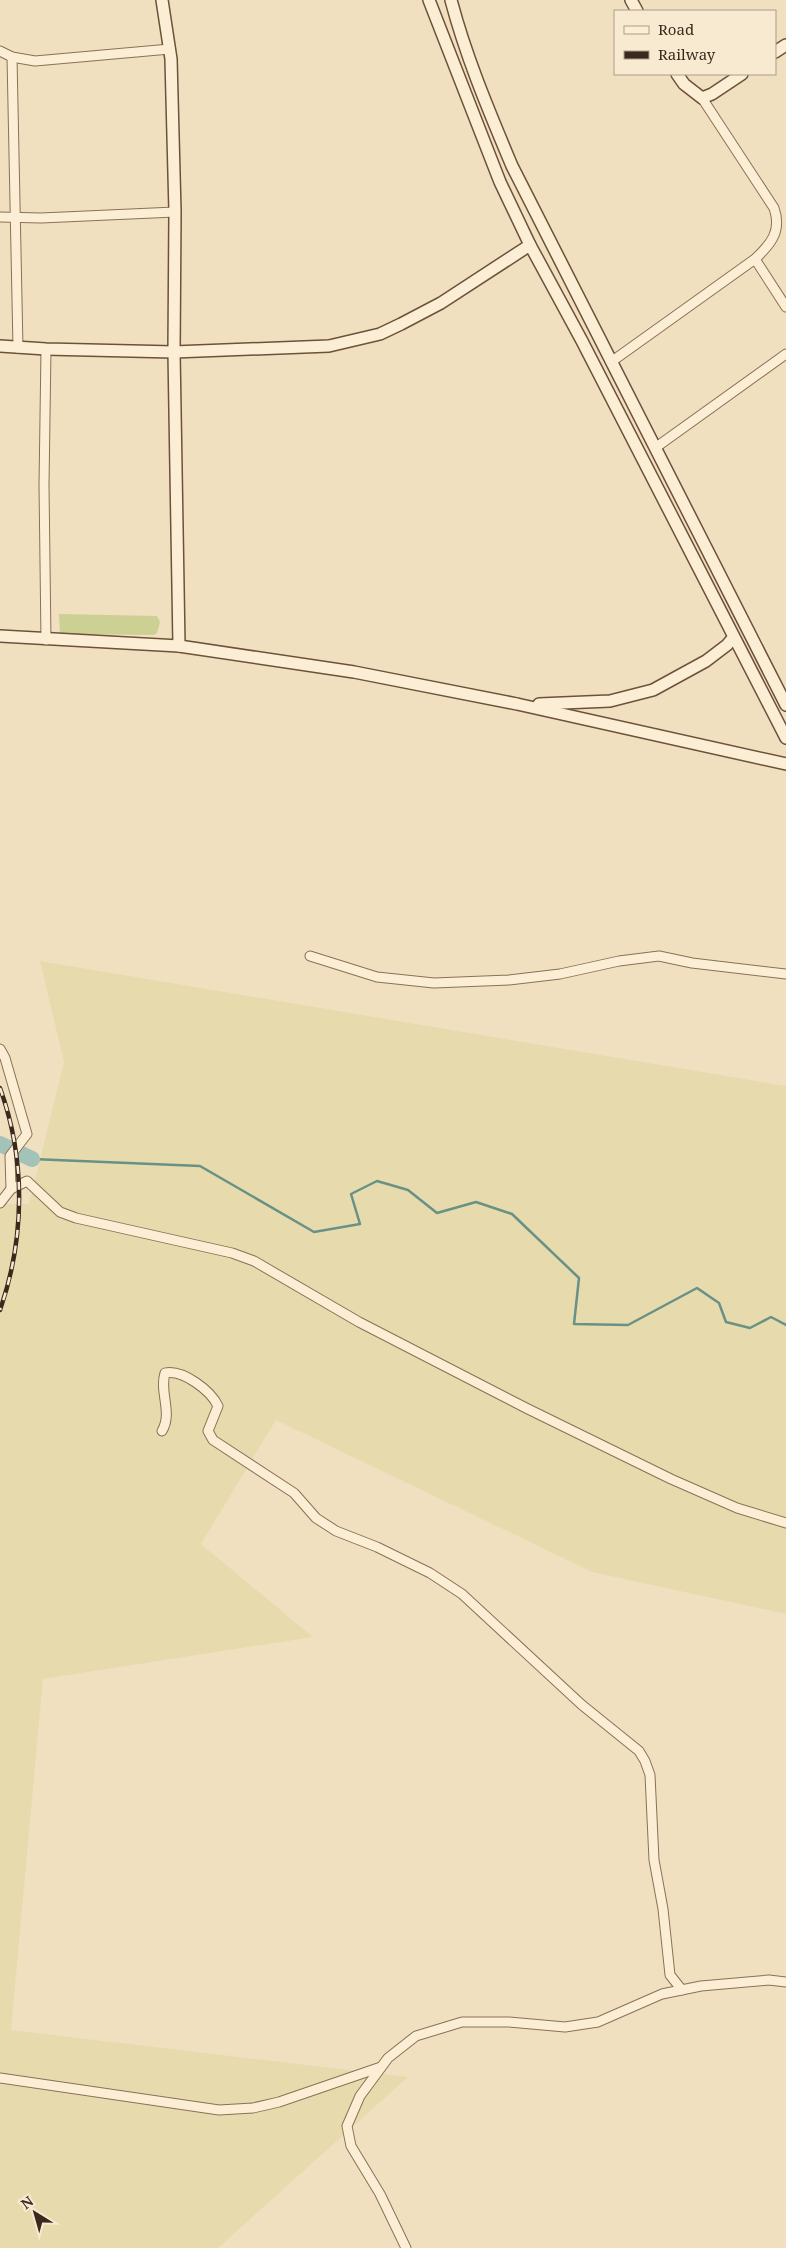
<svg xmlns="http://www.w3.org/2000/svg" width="786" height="2248" viewBox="0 0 786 2248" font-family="'Noto Serif',serif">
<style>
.farmland{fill:#e7dbad}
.green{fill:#ccd093}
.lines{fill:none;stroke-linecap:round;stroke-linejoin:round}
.stream{stroke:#699186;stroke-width:2.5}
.river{stroke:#a3c3b8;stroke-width:16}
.street-casing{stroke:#8b7056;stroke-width:11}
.secondary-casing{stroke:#6d513a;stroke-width:14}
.street{stroke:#fbeed4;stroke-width:9}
.secondary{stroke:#fbeed4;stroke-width:11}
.rail-casing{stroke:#3a291c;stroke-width:4.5}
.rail{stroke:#f8ead0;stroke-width:2.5;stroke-dasharray:8;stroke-linecap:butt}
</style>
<rect width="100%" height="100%" fill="#f1e0c0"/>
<!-- farmland -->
<polygon class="farmland" points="40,961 786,1086 786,1614 592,1572 276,1420 201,1544 313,1637 43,1679 11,2030 408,2077 218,2248 0,2248 0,1204 29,1204 64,1062"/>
<!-- green -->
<polygon class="green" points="59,614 157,616 160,622 157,633 154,635 60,634"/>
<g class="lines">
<!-- stream -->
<polyline class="stream" points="32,1159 200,1166 314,1232 360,1224 351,1194 377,1181 408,1190 437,1213 476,1202 512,1214 579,1278 574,1324 628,1325 697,1288 719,1303 726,1322 750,1328 771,1317 786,1325"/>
<!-- river -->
<polyline class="river" points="0,1144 32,1159"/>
<defs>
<g id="street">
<polyline points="0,51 12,57 35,61 170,49"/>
<polyline points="12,57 18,348"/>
<polyline points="0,217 41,218 175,212"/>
<polyline points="755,259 786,307"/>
<path d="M 611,362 L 755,259 C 771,244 782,231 774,208 L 702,98"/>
<polyline points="655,448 786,354"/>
<polyline points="46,640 44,485 46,349"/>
<polyline points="310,956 377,977 434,983 509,980 560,974 619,961 659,956 692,963 786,974"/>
<polyline points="0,1049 5,1058 27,1134 10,1156 11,1189"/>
<polyline points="0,1203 11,1189 27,1181 60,1212 76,1218 232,1253 254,1261 359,1322 528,1409 671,1479 737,1508 786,1523"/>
<path d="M 162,1431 C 173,1413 159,1392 165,1373 C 183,1369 211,1391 218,1406 L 208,1431 L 213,1440 L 294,1493 L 316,1518 L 336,1531 L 377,1547 L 430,1573 L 462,1594 L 582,1705 L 639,1751 L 645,1761 L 650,1775 L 654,1860 L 663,1909 L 670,1975 L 682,1990"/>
<polyline points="0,2078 219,2110 253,2108 279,2102 381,2067"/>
<polyline points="406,2248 380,2194 351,2146 347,2126 360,2096 388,2058 416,2036 462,2022 509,2022 565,2027 598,2022 662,1994 701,1986 769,1980 786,1982"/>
</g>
<g id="secondary">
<polyline points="162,0 171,59 175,212 174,352 179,646"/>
<polyline points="429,0 500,182 530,245 582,341 786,738"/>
<path d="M 451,0 C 466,57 489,111 512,166 L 786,705"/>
<polyline points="631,0 637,11"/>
<polyline points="775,52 786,45"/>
<polyline points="677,74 684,84 702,98 712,94 742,74"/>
<polyline points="0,346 46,349 174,352 329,346 380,334 401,324 441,303 530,245"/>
<polyline points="0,636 179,646 354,672 517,704 786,764"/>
<polyline points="539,704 610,701 653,690 706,661 727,645 733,638"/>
</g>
</defs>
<!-- street casing -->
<use href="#street" class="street-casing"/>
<!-- secondary casing -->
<use href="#secondary" class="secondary-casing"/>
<!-- street -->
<use href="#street" class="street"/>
<!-- secondary -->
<use href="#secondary" class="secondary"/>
<defs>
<path id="rail" d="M 0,1088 C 26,1160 25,1238 0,1310"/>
</defs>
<!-- rail casing -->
<use href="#rail" class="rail-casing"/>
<!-- rail -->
<use href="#rail" class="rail"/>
</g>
<!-- legend -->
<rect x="614" y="10" width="162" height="65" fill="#f8ead0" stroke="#ac9d88"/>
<rect x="624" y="26" width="25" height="8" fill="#fbeed4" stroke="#ac9d88"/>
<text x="658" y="35" font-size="15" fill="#3a291c">Road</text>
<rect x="624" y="51" width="25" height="8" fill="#3a291c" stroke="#ac9d88"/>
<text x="658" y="60" font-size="15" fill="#3a291c">Railway</text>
<!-- north arrow -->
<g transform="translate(35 2213) rotate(323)" stroke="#f8ead0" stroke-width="4" paint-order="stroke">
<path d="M0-4L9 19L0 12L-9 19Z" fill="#3a291c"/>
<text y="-8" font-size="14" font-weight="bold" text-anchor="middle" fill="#3a291c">N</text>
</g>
</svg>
